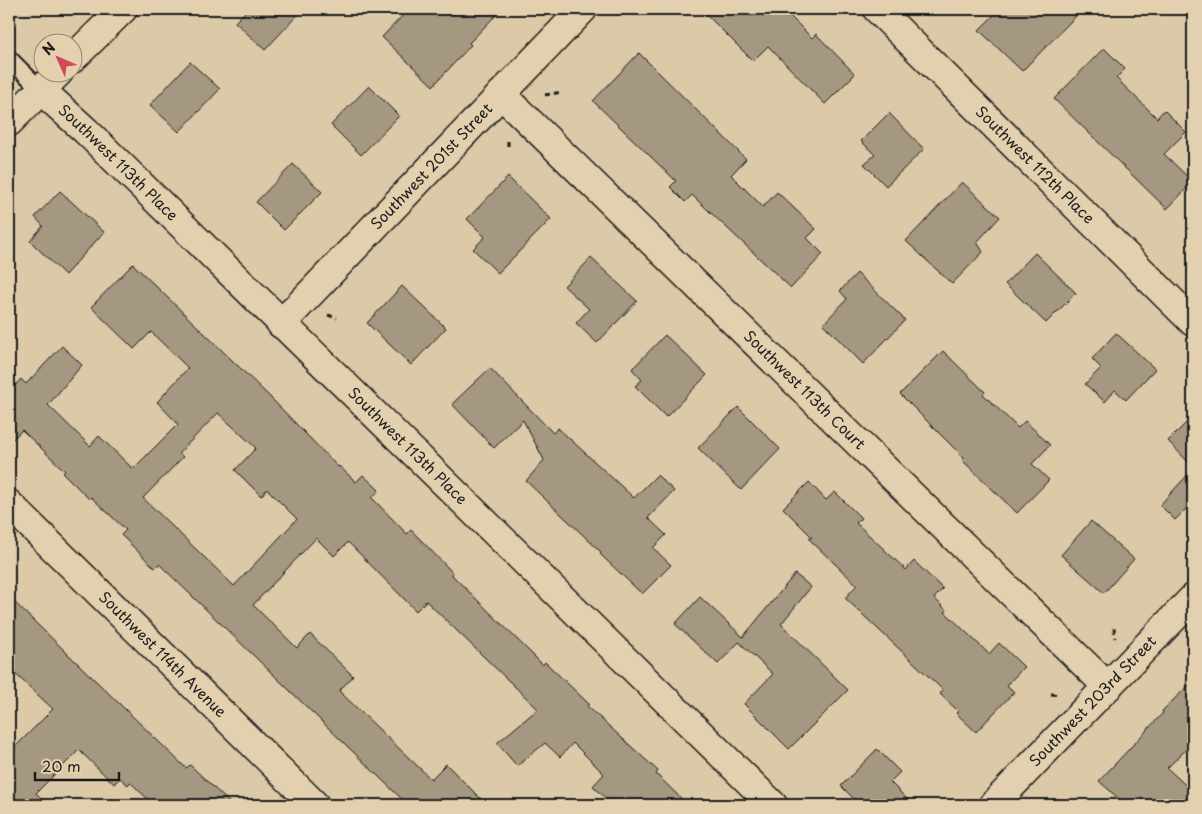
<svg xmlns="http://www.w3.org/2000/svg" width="1202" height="814" viewBox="0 0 1202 814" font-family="'Playpen Sans',sans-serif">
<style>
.building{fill:#a59881;stroke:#1c1c1c;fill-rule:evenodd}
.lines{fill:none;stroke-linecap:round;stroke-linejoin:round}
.service-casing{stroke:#1c1c1c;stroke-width:19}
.minor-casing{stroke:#1c1c1c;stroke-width:31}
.tertiary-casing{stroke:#1c1c1c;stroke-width:31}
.path{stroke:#1c1c1c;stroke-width:3;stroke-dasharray:5 4;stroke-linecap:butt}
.service{stroke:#e3d0ae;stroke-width:15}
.minor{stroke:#e3d0ae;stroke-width:28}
.tertiary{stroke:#e3d0ae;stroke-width:28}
.labels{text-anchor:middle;stroke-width:4.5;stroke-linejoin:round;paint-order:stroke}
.street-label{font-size:15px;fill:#1c1c1c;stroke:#e3d0ae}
</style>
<rect width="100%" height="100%" fill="#dbc9a8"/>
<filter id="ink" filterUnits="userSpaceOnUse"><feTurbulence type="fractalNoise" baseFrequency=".02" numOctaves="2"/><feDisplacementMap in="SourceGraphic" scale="10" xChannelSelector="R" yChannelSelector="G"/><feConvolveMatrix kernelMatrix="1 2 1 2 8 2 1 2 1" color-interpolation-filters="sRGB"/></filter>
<g filter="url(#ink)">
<!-- building -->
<g class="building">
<polygon points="248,9 303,9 265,50 235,22"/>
<polygon points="409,9 502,9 469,43 471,45 433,86 382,37"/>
<polygon points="701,9 783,9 812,38 816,34 855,74 825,104 768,46 753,61"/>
<polygon points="1000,9 1083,9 1022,71 979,30"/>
<polygon points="1104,48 1125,69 1116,78 1157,118 1164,110 1186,132 1164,154 1193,182 1167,209 1054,99"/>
<polygon points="639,53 746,159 731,175 763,207 777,192 816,229 807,238 823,254 791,288 692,195 685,202 670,187 676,181 593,101"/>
<polygon points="190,62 220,89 179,132 150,105"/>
<polygon points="369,86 399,116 361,155 331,125"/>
<polygon points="889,113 924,149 886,186 864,164 875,155 861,141"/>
<polygon points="293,164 322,192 284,230 256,202"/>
<polygon points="508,177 551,219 498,273 473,249 485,237 467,219"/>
<polygon points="962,182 1000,217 977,242 983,252 952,284 906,241"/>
<polygon points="60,191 104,232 65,275 30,241 43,226 35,217"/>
<polygon points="1035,253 1076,293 1046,323 1005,284"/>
<polygon points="591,258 637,301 597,343 576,323 589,309 564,286"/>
<path d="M 133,264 L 270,397 L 338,467 L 339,466 L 356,482 L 363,475 L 379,490 L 372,498 L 407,534 L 411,530 L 453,573 L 452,575 L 543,665 L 545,662 L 589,704 L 587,706 L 658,771 L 656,774 L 688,805 L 613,805 L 593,786 L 604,774 L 573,743 L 560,757 L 545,743 L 517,766 L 497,743 L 538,709 L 426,601 L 416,611 L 348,542 L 334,556 L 316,538 L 253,605 L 297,648 L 310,634 L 353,676 L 339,691 L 431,779 L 446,764 L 487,805 L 408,805 L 159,564 L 155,568 L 121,535 L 126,530 L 91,497 L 89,499 L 63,473 L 65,471 L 22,430 L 9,443 L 9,392 L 21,379 L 26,384 L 62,346 L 82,365 L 48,405 L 90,446 L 99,436 L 133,469 L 178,424 L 157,402 L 188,368 L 151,332 L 134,349 L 91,307 ZM 218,413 L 256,448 L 235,470 L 261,496 L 267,489 L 297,519 L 234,586 L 143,498 L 183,457 L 179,453 Z"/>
<polygon points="857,273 905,320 863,364 823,324 847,299 840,291"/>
<polygon points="402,286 446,328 411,365 367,323"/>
<polygon points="1116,333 1155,369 1126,400 1115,390 1105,402 1085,384 1101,368 1092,359"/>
<polygon points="665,335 707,375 666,417 635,386 642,380 632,369"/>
<polygon points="943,351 985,392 983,394 1018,428 1025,421 1050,445 1032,464 1049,480 1017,513 962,460 964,458 900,394"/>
<polygon points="490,368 553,433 558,428 634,498 657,475 674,491 648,518 666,535 653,548 671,565 642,594 600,554 601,552 526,481 544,460 523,420 494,448 452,404"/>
<polygon points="738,407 780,449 741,490 698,448"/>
<polygon points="1193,416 1193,467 1168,441"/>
<polygon points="1193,469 1193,502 1175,520 1160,505"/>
<polygon points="809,482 826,500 835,492 861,518 856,523 906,570 914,561 943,589 934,598 947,611 945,612 989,654 999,643 1024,667 1007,685 1014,692 976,732 956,713 958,711 940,694 943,690 845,598 857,585 809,539 812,537 783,508"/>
<polygon points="1091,521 1134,559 1104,593 1061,555"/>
<polygon points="795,574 811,587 781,624 848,690 789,749 744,704 773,674 739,642 718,664 675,624 700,597 743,637"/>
<polygon points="9,597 186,768 190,765 232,805 154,805 130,782 128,785 120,778 114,784 79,750 36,793 48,805 9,805 9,753 53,709 9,668"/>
<polygon points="1193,681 1193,743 1167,768 1193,792 1180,805 1126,805 1099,781 1163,713 1162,711"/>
<polygon points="877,749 900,772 890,782 913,805 860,805 841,786"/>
</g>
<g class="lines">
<defs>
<polyline id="service" points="9,58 41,90"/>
<g id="minor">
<path id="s1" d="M 877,9 L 1193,322"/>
<path id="s2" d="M 41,90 L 86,131 L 773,805"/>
<path id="s3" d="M 501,94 L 1108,687"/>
<path id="s4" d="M 281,324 L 583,9"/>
<path id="s5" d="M 9,504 L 315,805"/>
<path id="s6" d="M 993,805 L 1193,598"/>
</g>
<g id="tertiary">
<polyline points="72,59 123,9"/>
<polyline points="9,122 59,72"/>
</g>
</defs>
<!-- service casing -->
<use href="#service" class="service-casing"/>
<!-- minor casing -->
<use href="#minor" class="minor-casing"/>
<!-- tertiary casing -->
<use href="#tertiary" class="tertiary-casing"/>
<!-- path -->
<g class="path">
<polyline points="545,95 562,92"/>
<polyline points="508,141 508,150"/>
<polyline points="328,315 337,318"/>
<polyline points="1114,628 1115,638"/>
<polyline points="1051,694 1060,695"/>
</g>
<!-- service -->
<use href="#service" class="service"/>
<!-- minor -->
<use href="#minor" class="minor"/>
<!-- tertiary -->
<use href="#tertiary" class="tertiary"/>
</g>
</g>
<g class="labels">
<!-- street labels -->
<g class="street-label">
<text dy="5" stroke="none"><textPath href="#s2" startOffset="106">Southwest 113th Place</textPath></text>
<text dy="5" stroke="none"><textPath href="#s1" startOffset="222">Southwest 112th Place</textPath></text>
<text dy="5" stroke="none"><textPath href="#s4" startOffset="218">Southwest 201st Street</textPath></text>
<text dy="5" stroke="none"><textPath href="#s3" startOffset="424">Southwest 113th Court</textPath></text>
<text dy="5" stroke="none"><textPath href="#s2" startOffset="511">Southwest 113th Place</textPath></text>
<text dy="5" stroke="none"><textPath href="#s5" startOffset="215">Southwest 114th Avenue</textPath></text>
<text dy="5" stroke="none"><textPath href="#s6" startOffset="144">Southwest 203rd Street</textPath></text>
</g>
</g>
<!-- margin -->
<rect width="1202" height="814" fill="none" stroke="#e3d0ae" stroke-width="30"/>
<rect x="15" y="15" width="1172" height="784" fill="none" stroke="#1c1c1c" stroke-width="2" filter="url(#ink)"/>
<!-- north arrow -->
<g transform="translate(58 58) rotate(315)"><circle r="24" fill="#e3d0ae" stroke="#938874"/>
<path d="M0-4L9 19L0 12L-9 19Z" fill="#d1495b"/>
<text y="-8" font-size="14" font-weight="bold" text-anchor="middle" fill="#1c1c1c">N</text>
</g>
<!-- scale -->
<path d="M35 772v8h84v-8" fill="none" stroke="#1c1c1c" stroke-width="2.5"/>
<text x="42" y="772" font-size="15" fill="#1c1c1c" stroke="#e3d0ae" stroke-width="4" paint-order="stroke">20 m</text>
</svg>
